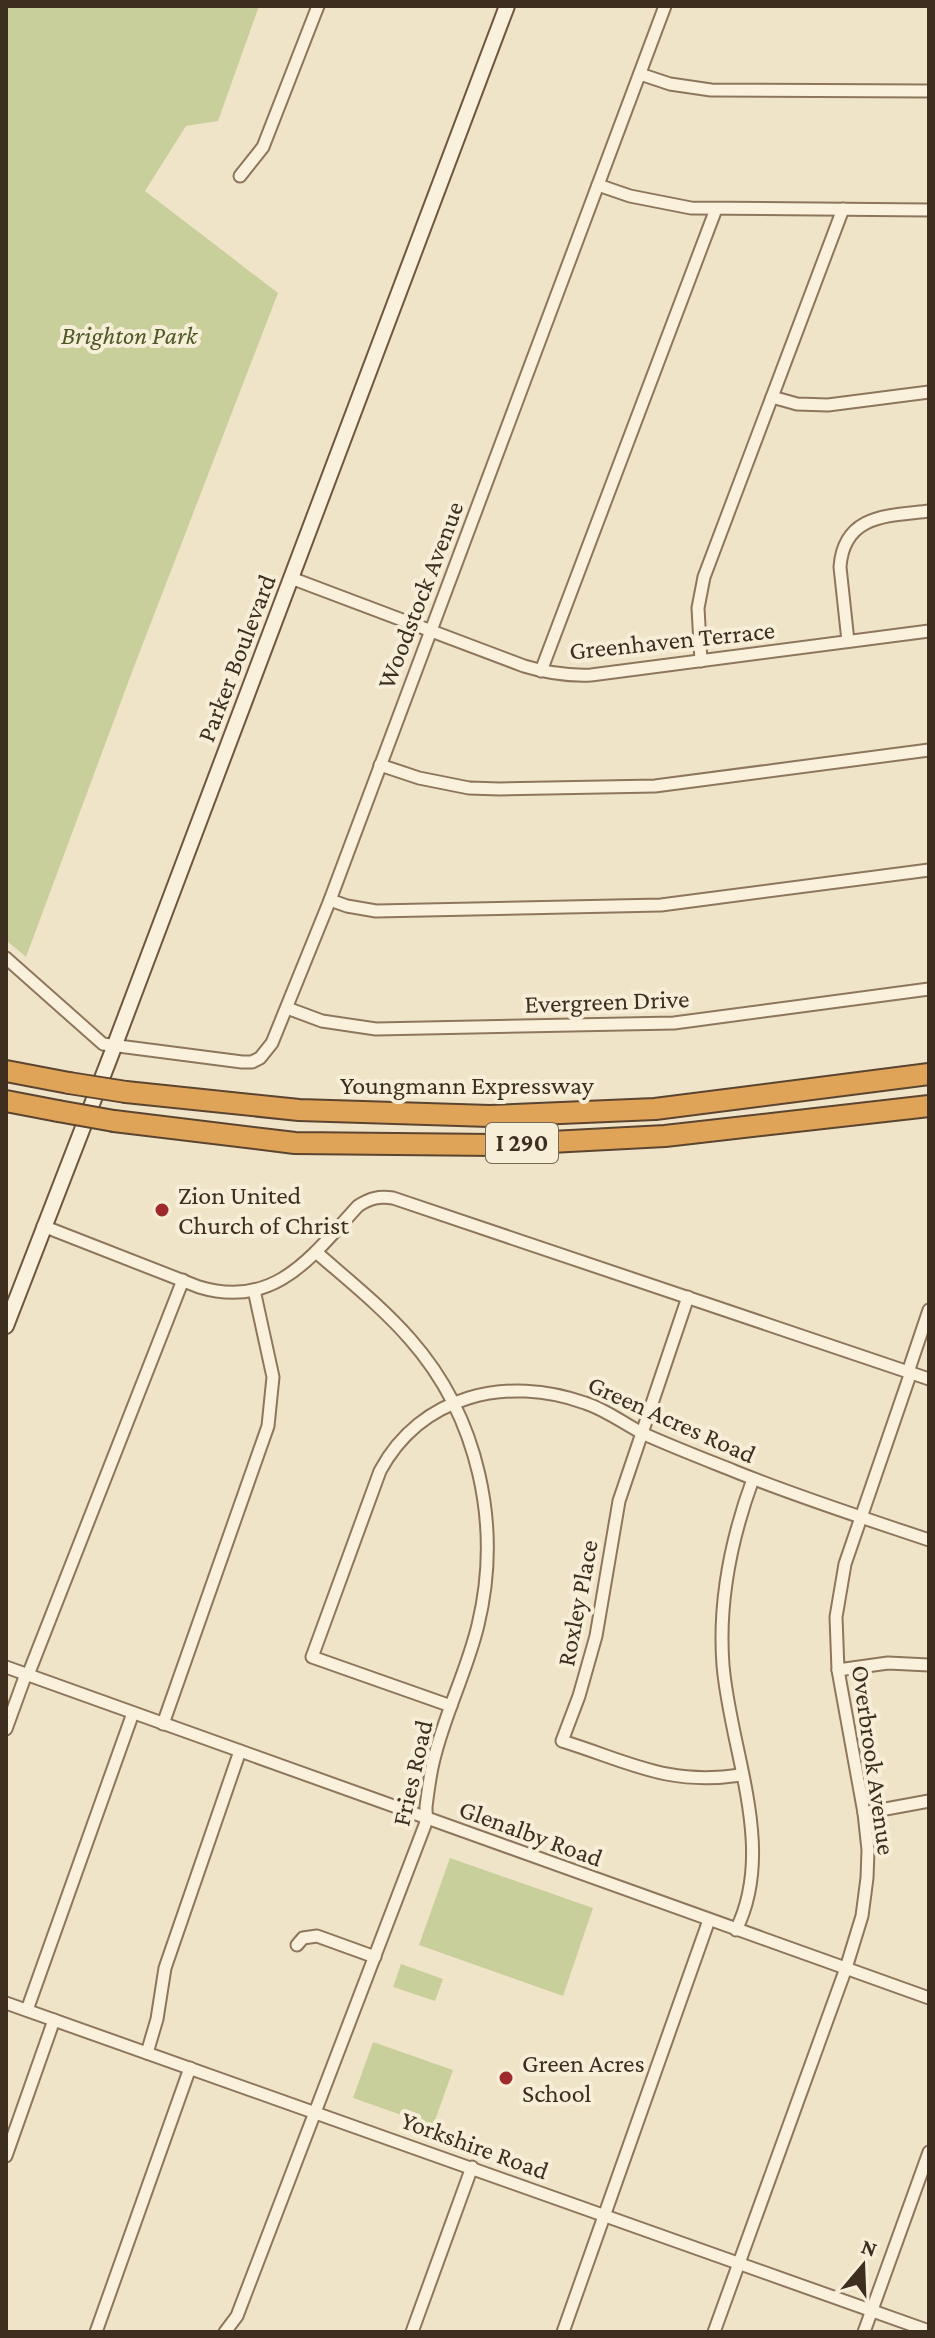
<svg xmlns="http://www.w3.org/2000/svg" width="935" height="2338" viewBox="0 0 935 2338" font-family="'Crimson Pro',serif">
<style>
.green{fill:#c9cf9b}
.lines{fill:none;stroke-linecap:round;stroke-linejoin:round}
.street-casing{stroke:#8d765c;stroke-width:15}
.secondary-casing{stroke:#6f573f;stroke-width:18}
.highway-casing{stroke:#5b4430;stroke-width:24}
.street{stroke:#faf1dc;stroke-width:11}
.secondary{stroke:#faf1dc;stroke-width:14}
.highway{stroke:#e0a458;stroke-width:20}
.highway-bridge-casing{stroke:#5b4430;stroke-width:24;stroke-linecap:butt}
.highway-bridge{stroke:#e0a458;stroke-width:20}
.poi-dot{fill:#9e2a2b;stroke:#f7eed8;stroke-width:3}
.labels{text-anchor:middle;stroke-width:8;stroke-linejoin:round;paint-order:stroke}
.shield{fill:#f7eed8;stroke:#756857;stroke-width:2}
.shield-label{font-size:24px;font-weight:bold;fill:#3d2e20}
.park-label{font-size:26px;font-style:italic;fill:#4d5a26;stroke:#f7eed8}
.street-label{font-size:26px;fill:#3d2e20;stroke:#f7eed8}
.poi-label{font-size:26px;fill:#3d2e20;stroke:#f7eed8;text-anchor:start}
</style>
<rect width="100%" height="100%" fill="#f0e4c8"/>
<!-- green -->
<g class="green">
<polygon points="6,6 259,6 218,121 186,126 145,191 278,293 132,672 26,957 6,940"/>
<polygon points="450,1858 593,1908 563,1996 419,1945"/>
<polygon points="401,1964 443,1979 435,2001 393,1987"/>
<polygon points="373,2042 453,2070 433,2126 353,2098"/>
</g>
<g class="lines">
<defs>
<g id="street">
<polyline points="640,74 670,84 711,90 929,91"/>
<polyline points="240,176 263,147 318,6"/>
<polyline points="598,185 630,196 691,208 929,210"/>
<polyline points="772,397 797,404 828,405 929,392"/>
<path d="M 291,578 L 524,666 C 547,673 567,676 591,675 L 929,631"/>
<path d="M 848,641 L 840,567 C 844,514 888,516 929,511"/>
<polyline points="701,661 698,608 704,577 843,209"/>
<polyline points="541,671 716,209"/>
<polyline points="380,765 419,778 469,788 500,789 655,786 929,750"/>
<polyline points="330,900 347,906 376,911 661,905 929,870"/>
<polyline points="6,958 103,1044 242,1062 252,1062 260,1058 272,1043 330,900 665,6"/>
<polyline points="287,1008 322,1021 376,1029 674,1023 929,989"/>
<path d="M 43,1226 L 199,1287 C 275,1310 312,1256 358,1206 C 370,1198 379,1196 393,1198 L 929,1379"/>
<path d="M 688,1297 L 619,1501 L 596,1636 L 579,1696 L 562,1741 C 630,1762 667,1786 741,1775"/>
<polyline points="908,1372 929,1310"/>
<polyline points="6,1667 929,1998"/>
<polyline points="838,1670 888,1663 929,1665"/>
<polyline points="28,1675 183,1280"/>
<path d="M 451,1706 L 312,1657 L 380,1471 C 421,1395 507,1375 585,1403 C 607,1410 624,1424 644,1434 C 673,1447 704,1459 734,1471 C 798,1497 864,1518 929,1540"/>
<polyline points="163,1724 268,1426 273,1377 254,1290"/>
<polyline points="6,1729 26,1674"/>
<polyline points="864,1813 929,1801"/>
<path d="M 736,1930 C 777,1848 730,1751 723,1665 C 718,1600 731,1539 753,1479"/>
<polyline points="297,1945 303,1938 317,1936 375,1957"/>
<polyline points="6,2003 929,2331"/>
<polyline points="27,2010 133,1713"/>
<polyline points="147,2053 157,2019 165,1968 240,1751"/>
<polyline points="6,2156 54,2020"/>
<polyline points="96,2332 190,2068"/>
<path d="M 225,2332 L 237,2316 L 425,1825 C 427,1819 426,1813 426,1807 C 428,1791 430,1774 434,1759 C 445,1713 467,1671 478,1625 C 502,1526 479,1417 410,1339 C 382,1307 348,1280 316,1252"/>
<polyline points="412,2332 472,2167"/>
<polyline points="563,2332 709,1920"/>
<polyline points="714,2332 846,1968 862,1916 867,1878 868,1850 864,1813 838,1670 836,1617 845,1564 911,1372"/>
<polyline points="864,2332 929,2152"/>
</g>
<polyline id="secondary" points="6,1326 111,1055 507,6"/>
<g id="highway">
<polyline points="6,1071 69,1083"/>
<polyline points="126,1092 299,1110 490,1116 655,1109 929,1074"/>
<polyline points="6,1101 58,1111"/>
<polyline points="114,1121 295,1143 495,1145 665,1136 929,1106"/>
</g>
</defs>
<!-- street casing -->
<use href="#street" class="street-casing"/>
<!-- secondary casing -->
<use href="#secondary" class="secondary-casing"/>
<!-- highway casing -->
<use href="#highway" class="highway-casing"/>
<!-- street -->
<use href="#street" class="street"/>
<!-- secondary -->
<use href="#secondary" class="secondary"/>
<!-- highway -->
<use href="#highway" class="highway"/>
<defs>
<g id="highway-bridge">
<polyline points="69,1083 126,1092"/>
<polyline points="58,1111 114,1121"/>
</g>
</defs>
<!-- highway-bridge casing -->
<use href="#highway-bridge" class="highway-bridge-casing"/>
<!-- highway-bridge -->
<use href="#highway-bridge" class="highway-bridge"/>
</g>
<!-- markers -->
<g class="poi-dot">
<circle cx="162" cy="1210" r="8"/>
<circle cx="506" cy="2078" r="8"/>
</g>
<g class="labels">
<!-- shield labels -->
<rect class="shield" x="486" y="1123" width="72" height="40" rx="6"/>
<g class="shield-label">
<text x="522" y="1151">I 290</text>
</g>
<!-- park labels -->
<g class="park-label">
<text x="129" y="344">Brighton Park</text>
</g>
<!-- street labels -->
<g class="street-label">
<text transform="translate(420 595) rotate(-69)" y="9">Woodstock Avenue</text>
<text transform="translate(672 640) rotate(-6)" y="9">Greenhaven Terrace</text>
<text transform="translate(236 658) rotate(-69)" y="9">Parker Boulevard</text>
<text transform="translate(607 1001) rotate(-2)" y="9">Evergreen Drive</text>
<text x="467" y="1094">Youngmann Expressway</text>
<text transform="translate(672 1419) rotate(24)" y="9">Green Acres Road</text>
<text transform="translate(577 1603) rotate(-79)" y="9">Roxley Place</text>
<text transform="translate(874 1760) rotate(82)" y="9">Overbrook Avenue</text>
<text transform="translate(412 1773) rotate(-77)" y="9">Fries Road</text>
<text transform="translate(531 1833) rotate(20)" y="9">Glenalby Road</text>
<text transform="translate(475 2145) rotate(20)" y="9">Yorkshire Road</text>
</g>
<!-- poi labels -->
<g class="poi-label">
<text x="178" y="1204">Zion United<tspan x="178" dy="30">Church of Christ</tspan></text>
<text x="522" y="2072">Green Acres<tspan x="522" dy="30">School</tspan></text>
</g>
</g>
<!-- border -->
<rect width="935" height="2338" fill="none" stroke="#3d2e20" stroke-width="16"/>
<!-- north arrow -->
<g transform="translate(863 2266) rotate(19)" stroke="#f7eed8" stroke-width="6" paint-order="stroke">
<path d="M0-6L14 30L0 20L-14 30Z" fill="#3d2e20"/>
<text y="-12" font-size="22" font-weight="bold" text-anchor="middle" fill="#3d2e20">N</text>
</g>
</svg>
